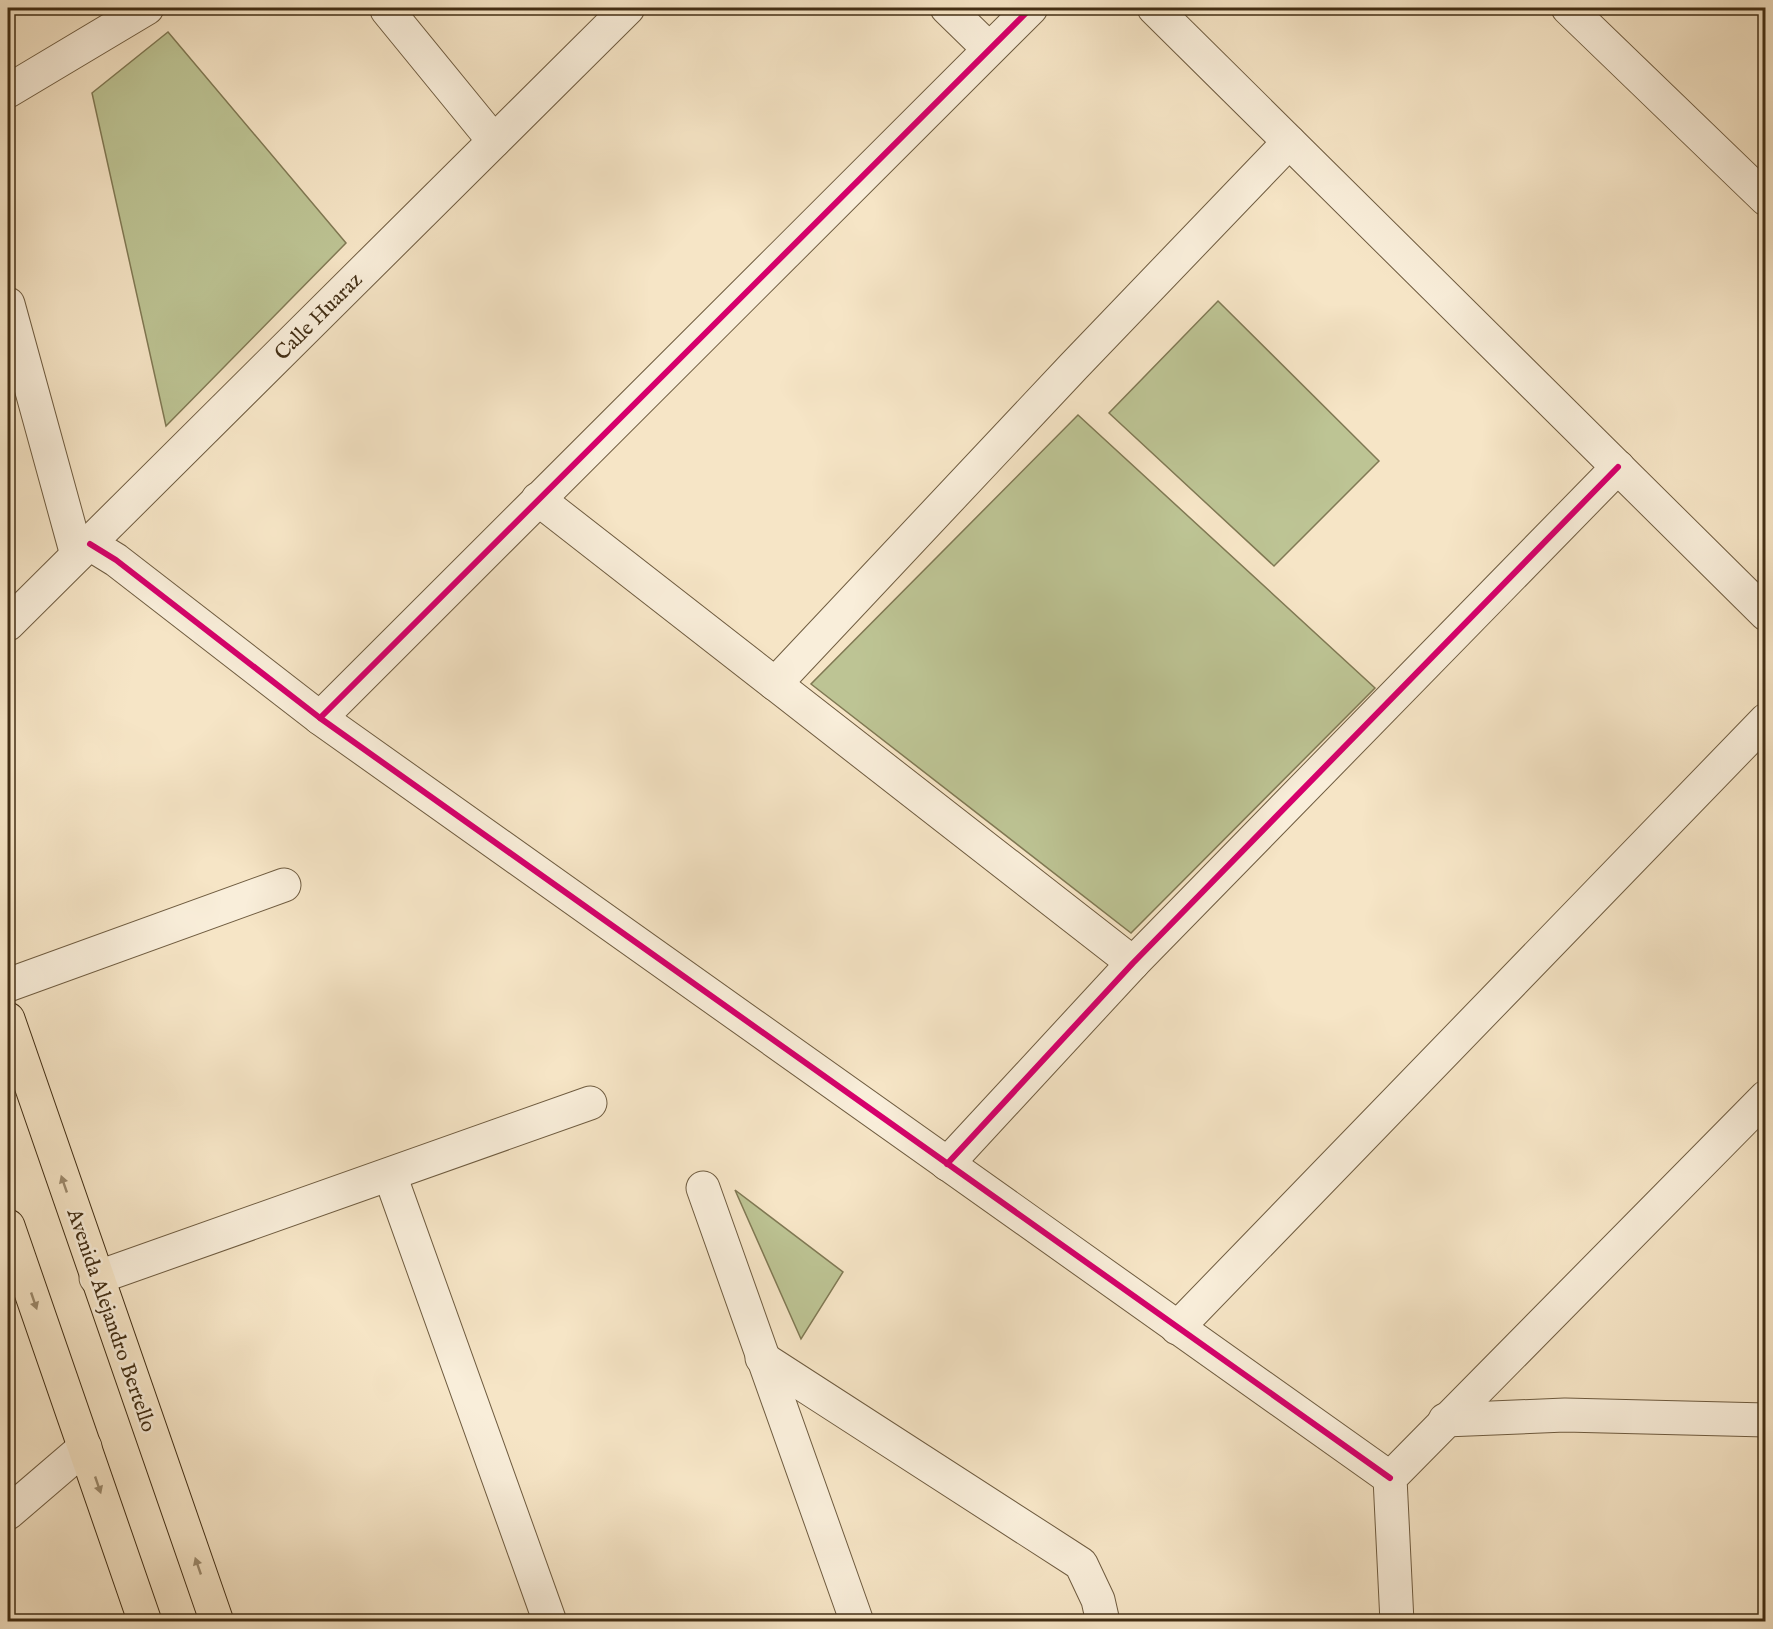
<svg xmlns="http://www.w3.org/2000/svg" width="1773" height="1629" viewBox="0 0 1773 1629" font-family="'IM FELL English',serif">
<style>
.green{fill:#bdc494;stroke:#807954;stroke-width:1.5}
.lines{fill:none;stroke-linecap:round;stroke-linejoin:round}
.minor-casing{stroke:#6f5c40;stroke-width:35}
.major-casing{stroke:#422e14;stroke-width:35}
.minor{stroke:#f9eeda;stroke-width:33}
.major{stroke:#f6e5c6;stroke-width:33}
.cycleway-casing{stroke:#f9eeda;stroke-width:10}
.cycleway{stroke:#d6006c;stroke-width:6}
.oneway{fill:#9c8a6d}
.labels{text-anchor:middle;stroke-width:5;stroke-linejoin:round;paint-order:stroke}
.street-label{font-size:21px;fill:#422e14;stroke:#f9eeda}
</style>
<rect width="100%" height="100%" fill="#f6e5c6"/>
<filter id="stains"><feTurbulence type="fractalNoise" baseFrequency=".00333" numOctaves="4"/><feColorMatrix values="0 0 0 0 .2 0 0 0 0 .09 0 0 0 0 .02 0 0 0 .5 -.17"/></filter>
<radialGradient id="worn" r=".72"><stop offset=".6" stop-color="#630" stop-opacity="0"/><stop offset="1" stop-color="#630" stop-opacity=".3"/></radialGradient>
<!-- green -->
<g class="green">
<polygon points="168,32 346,243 166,426 92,93"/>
<polygon points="1218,301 1379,461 1274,566 1109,413"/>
<polygon points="1078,415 1375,688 1131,933 811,684"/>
<polygon points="735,1190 843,1272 801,1339"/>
</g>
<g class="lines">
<defs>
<g id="minor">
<polyline points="947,8 989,49"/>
<polyline points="1154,8 1766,614"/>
<polyline points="1568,8 1766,199"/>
<polyline points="387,10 494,141"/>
<polyline points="8,91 147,8"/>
<polyline points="8,304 77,555"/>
<polyline points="538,499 1133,963"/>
<polyline points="90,544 116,560 320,718 1390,1478"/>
<polyline points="8,624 628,8"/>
<polyline points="775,684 1074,366 1289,142"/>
<polyline points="320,718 1031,8"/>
<polyline points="8,985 284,885"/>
<polyline points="947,1164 1133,963 1618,467"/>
<polyline points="390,1175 550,1622"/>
<polyline points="703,1188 857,1622"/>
<polyline points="96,1278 590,1103"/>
<polyline points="1177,1328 1766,720"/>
<polyline points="762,1358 1081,1564 1098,1600 1103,1622"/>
<polyline points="1445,1420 1565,1415 1766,1420"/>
<polyline points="8,1513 85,1447"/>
<polyline points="1397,1622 1390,1478 1766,1097"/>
</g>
<g id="major">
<polyline points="8,1019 217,1622"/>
<polyline points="8,1226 145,1622"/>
</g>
</defs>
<!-- minor casing -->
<use href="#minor" class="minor-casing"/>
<!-- major casing -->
<use href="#major" class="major-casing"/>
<!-- minor -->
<use href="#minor" class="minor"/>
<!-- major -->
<use href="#major" class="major"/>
<defs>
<g id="cycleway">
<polyline points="90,544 116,560 320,718 1390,1478"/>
<polyline points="320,718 1031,8"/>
<polyline points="947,1164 1133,963 1618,467"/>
</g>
</defs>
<!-- cycleway casing -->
<use href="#cycleway" class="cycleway-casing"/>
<!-- cycleway -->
<use href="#cycleway" class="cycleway"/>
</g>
<!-- one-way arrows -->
<defs><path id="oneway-solid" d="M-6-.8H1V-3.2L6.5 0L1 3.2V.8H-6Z" transform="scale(1.5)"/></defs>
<g class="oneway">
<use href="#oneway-solid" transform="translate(64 1184) rotate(-109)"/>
<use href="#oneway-solid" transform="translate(34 1301) rotate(71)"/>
<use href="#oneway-solid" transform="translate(98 1485) rotate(71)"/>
<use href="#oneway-solid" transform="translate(198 1566) rotate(-109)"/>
</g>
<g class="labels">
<!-- street labels -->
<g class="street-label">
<text transform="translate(318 316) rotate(-45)" y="7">Calle Huaraz</text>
<text transform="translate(112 1320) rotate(71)" y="7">Avenida Alejandro Bertello</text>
</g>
</g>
<!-- margin -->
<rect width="1773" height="1629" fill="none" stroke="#f6e5c6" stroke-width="30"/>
<rect x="9" y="9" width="1755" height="1611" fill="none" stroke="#422e14" stroke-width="3"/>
<rect x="15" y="15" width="1743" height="1599" fill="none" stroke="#422e14" stroke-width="1.5"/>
<rect width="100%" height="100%" filter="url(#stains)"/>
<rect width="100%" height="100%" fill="url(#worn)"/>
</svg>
